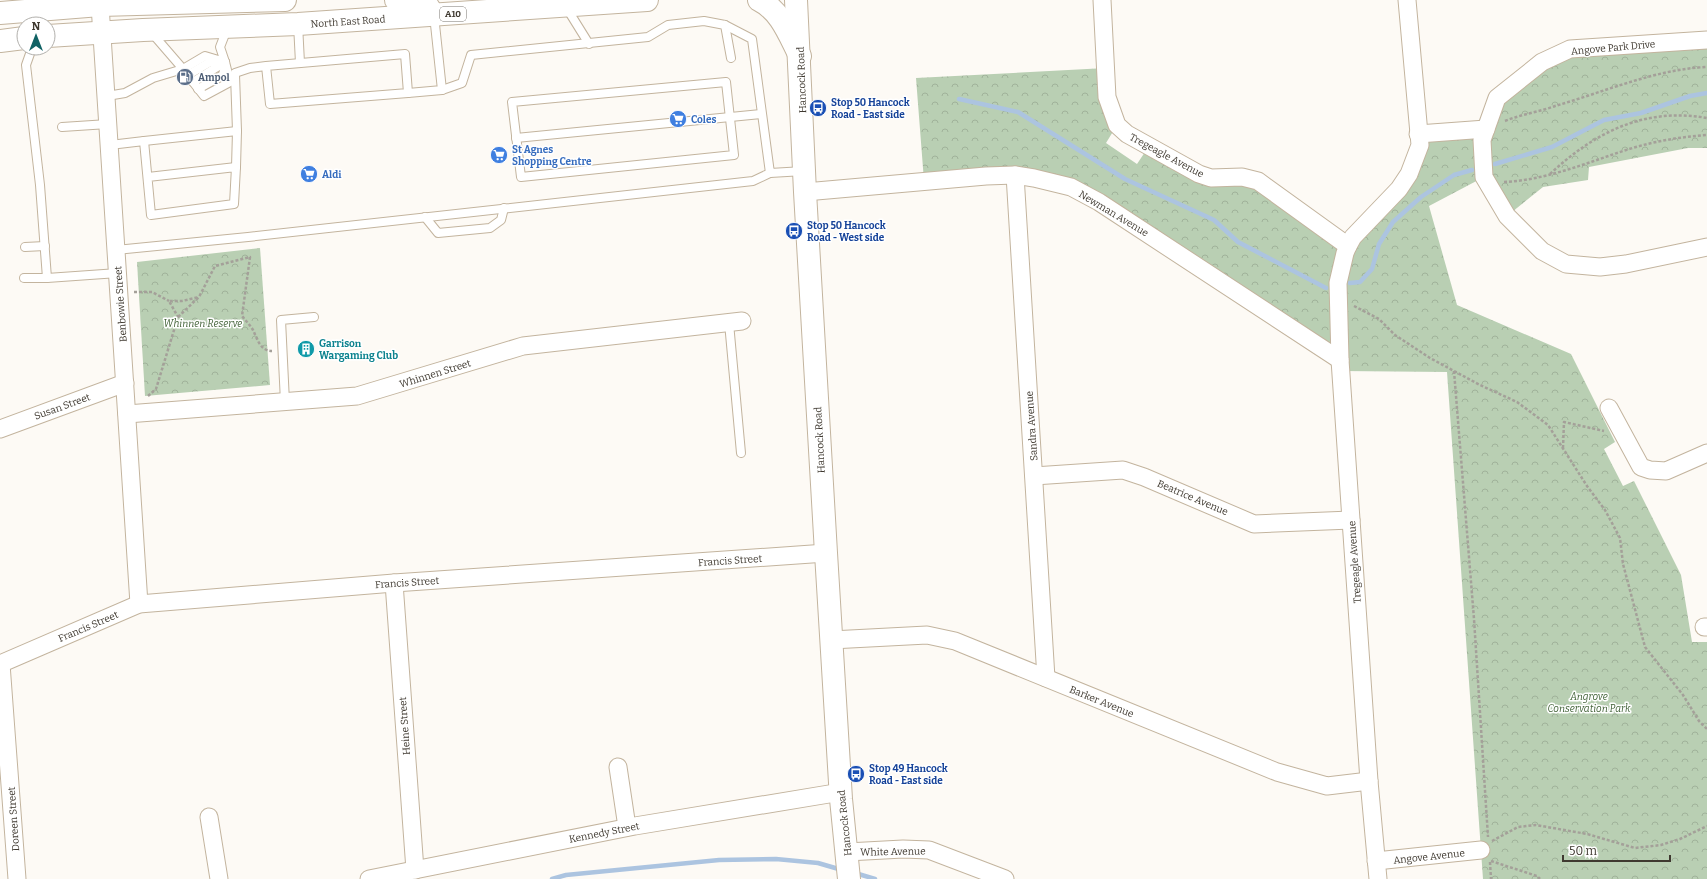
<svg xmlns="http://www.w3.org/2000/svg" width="1707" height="879" viewBox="0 0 1707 879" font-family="Bitter,serif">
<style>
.forest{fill:url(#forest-crowns)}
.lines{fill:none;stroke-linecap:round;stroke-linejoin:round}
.stream{stroke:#acc4e0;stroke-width:4.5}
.service-casing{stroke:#c3b49e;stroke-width:10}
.minor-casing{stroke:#c3b49e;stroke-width:19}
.secondary-casing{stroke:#c3b49e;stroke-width:24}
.primary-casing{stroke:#c3b49e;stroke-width:24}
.path{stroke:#a4a099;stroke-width:2.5;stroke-dasharray:3 2;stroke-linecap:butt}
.service{stroke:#fff;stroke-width:8}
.minor{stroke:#fff;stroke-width:17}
.secondary{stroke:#fff;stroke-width:22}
.primary{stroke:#fff;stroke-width:22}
.labels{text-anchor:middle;stroke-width:3;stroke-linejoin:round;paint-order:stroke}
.shield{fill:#fff;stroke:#79746e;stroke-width:1}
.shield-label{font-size:9px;font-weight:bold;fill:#3f3930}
.street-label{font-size:10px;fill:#3f3930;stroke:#fff}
.service-label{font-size:10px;font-weight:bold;fill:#4e5e75;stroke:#fff;text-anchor:start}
.transit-label{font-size:10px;font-weight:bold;fill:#164399;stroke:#fff;text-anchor:start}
.shop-label{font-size:10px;font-weight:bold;fill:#366cbe;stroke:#fff;text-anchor:start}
.park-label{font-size:10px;font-style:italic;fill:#3d5e33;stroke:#fff}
.culture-label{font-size:10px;font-weight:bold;fill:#0d838f;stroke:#fff;text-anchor:start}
</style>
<defs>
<pattern id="forest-crowns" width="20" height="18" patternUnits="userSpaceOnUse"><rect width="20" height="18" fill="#b9cfb3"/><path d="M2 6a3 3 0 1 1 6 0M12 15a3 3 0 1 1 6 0" fill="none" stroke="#a0b29a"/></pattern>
</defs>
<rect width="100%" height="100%" fill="#fdfaf5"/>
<!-- forest -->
<g class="forest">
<polygon points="1707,40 1707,148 1688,148 1589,167 1588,180 1543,187 1507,216 1484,177 1429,206 1457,305 1571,354 1615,442 1604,449 1623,486 1634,481 1681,575 1692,642 1707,642 1707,879 1483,879 1447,372 1341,371 1341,360 1099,202 1034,178 924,181 916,78 1106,68 1117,125 1106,143 1137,164 1149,146 1199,174 1242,177 1348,246 1399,189 1418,134 1486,129 1497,98 1570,49"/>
<polygon points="260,248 270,385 145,396 137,262"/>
</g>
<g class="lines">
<!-- stream -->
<g class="stream">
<polyline points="959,99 1018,112 1125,179 1214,220 1238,242 1326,288"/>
<polyline points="1495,164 1552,147 1604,120 1641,113 1690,96 1707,93"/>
<polyline points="1350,283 1360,282 1372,269 1379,244 1393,222 1421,197 1454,175 1472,170"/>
<polyline points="855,873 875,879"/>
<polyline points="552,879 566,875 719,860 776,859 818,863 842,870"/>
</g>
<defs>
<g id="service">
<polyline points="566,7 589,44"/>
<polyline points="298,24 300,63"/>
<polyline points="725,25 752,39 770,173 804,171"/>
<polyline points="151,32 183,69 204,96 230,82 225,62"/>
<polyline points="32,48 26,65 40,185 47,278 118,273"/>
<polyline points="235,73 250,68 266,66 405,54 408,93 270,104 266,66"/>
<polyline points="188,75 210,62 218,62"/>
<polyline points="235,75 237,131"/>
<polyline points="193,82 225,62"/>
<polygon points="726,82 734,155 521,177 512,102"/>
<polyline points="198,89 223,75 225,65"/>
<polyline points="442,90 462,83 471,55 648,37 668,25 704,21 725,25 731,58"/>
<polyline points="408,93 442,90 434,15"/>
<polyline points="107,96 125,93 153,78 183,69 205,56 225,62 220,47 227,29"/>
<polyline points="62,127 108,124"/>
<polyline points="516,138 761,114"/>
<polyline points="144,141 237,131 236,167"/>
<polyline points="110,145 144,141 151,215 234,204 236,167 148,177"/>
<polyline points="425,217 438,233 490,228 501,220 504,208"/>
<polyline points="25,247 45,246"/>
<polyline points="116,250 248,237 753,181 770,173"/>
<polyline points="24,278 47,278"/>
<polyline points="729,323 741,453"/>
<polyline points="285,402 281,320 314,317"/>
</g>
<g id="minor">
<polyline points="1102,0 1107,97 1117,125 1127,134 1199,174 1211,178 1242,177 1258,181 1348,246 1353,237 1399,189 1409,174 1420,145 1407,0"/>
<polyline points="100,5 139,604"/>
<polyline points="1707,40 1570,49 1542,62 1497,98 1482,140 1484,177 1507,216 1542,251 1566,264 1600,267 1626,264 1707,247"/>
<polyline points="1418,134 1486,129"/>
<polyline points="1015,175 1046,678"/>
<polyline points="805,192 986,176 1015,175 1034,178 1071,187 1099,202 1340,360"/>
<polyline points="1348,246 1345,253 1338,283 1340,360 1369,781 1378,879"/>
<polyline points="1609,408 1641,467 1650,470 1666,471 1707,453"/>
<polyline points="127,414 357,396 523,346 742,321"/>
<polyline points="0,429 125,383"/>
<polyline points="1034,476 1123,470 1144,477 1254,524 1351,520"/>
<polyline points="394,583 415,870"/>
<polyline points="1704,627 1707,627"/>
<polyline points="831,640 927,635 955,641 1277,772 1327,786 1369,781"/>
<polyline points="0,664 139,604 394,583 826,553"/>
<polyline points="1,664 17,879"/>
<polyline points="618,767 627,827"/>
<polyline points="209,817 219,879"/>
<polyline points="847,852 903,849 929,850 1005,879"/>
<polyline points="1376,861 1481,850"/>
<polyline points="369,879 635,826 841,792"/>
</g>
<polyline id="secondary" points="796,0 805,192 826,553 841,799 849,879"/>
<g id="primary">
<polyline points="396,0 427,5 431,11"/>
<path d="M 759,0 C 781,11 789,35 800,56"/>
<polyline points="0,13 100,5 285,0"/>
<polyline points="48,36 143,30 298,24 647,0"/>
<polyline points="0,41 24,38"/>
</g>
</defs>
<!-- service casing -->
<use href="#service" class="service-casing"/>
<!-- minor casing -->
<use href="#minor" class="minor-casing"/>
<!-- secondary casing -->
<use href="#secondary" class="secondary-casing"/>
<!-- primary casing -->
<use href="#primary" class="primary-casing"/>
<!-- path -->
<g class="path">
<path d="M 1505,121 C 1522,114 1539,112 1555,106 C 1604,92 1656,69 1707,67"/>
<path d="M 1550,174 C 1595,132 1645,107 1707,118"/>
<path d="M 1504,182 C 1545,180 1584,164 1623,151 C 1650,142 1678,137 1707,135"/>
<polyline points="134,292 152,292 169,301"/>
<polyline points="1354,306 1379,319 1395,335 1430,358 1480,385 1517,402 1548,425 1587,486 1605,510 1620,538 1623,564 1645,647 1683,695 1699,721 1707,729"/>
<path d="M 178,317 L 199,297 L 215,266 L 250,257 L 242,316 C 246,321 250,325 253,330 C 257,338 260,351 272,351"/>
<polyline points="1454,371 1474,619 1488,837"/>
<polyline points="148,396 156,389 178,317 169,301 182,301 199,297"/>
<polyline points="1563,448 1564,422 1604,431"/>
<polyline points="1492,841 1518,827 1536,825 1587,834 1635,848 1661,845 1680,839 1707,826"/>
<polyline points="1491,861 1537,876 1540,879"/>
<polyline points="1490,862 1491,879"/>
</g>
<!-- service -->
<use href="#service" class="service"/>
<!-- minor -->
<use href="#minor" class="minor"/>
<!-- secondary -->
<use href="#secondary" class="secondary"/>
<!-- primary -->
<use href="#primary" class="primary"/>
</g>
<!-- icons -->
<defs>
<symbol id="fuel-disc" viewBox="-11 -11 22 22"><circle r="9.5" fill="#5c6f8a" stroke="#fff"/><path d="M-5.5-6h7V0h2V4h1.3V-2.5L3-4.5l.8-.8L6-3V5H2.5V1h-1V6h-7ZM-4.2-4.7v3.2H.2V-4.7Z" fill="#fff"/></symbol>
<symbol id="bus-disc" viewBox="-11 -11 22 22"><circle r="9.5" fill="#1a4fb4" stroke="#fff"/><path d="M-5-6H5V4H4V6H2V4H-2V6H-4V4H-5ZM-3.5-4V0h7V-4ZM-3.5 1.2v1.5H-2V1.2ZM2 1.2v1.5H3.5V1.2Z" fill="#fff"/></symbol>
<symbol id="supermarket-disc" viewBox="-11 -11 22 22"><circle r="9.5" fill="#3f7fe0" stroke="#fff"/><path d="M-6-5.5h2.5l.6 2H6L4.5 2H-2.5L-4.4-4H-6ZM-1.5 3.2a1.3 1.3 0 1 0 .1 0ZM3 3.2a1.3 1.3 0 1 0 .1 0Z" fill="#fff"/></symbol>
<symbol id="building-disc" viewBox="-11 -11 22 22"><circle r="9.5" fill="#0f9aa8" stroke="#fff"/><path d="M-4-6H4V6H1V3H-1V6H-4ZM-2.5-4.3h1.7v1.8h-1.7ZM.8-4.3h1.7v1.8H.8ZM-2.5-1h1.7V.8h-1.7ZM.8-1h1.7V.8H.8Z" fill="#fff"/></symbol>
</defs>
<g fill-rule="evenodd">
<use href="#fuel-disc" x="175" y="67" width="20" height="20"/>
<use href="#bus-disc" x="808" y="98" width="20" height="20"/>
<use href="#supermarket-disc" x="668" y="109" width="20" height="20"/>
<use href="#supermarket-disc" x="489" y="145" width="20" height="20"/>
<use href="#supermarket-disc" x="299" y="164" width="20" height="20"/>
<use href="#bus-disc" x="784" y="221" width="20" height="20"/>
<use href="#building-disc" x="296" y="339" width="20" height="20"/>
<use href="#bus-disc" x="846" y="764" width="20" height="20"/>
</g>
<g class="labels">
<!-- shield labels -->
<rect class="shield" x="440" y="7" width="26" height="14" rx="3"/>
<g class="shield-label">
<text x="453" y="17">A10</text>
</g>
<!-- street labels -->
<g class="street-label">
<text transform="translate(348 21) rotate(-4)" y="4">North East Road</text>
<text transform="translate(1613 47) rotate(-5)" y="4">Angove Park Drive</text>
<text transform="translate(801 80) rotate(-92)" y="4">Hancock Road</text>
<text transform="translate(1167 155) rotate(28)" y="4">Tregeagle Avenue</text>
<text transform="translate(1114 213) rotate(31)" y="4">Newman Avenue</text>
<text transform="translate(120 304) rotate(-94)" y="4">Benbowie Street</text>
<text transform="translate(435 373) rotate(-17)" y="4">Whinnen Street</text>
<text transform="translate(62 406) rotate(-20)" y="4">Susan Street</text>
<text transform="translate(1031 426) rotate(-94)" y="4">Sandra Avenue</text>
<text transform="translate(819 440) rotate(-93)" y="4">Hancock Road</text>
<text transform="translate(1193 497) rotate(23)" y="4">Beatrice Avenue</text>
<text transform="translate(730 560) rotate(-4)" y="4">Francis Street</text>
<text transform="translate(1354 562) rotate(-94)" y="4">Tregeagle Avenue</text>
<text transform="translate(407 582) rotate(-4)" y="4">Francis Street</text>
<text transform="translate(88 626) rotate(-23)" y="4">Francis Street</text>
<text transform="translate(1102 701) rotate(22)" y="4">Barker Avenue</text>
<text transform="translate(404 726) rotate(-94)" y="4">Heine Street</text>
<text transform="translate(13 819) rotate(-94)" y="4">Doreen Street</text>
<text transform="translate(844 823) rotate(-96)" y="4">Hancock Road</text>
<text transform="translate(604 832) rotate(-11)" y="4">Kennedy Street</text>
<text transform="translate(893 851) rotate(-1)" y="4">White Avenue</text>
<text transform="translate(1429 856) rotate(-6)" y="4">Angove Avenue</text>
</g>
<!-- service labels -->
<g class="service-label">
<text x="198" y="81">Ampol</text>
</g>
<!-- transit labels -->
<g class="transit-label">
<text x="831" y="106">Stop 50 Hancock<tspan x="831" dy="12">Road - East side</tspan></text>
<text x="807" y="229">Stop 50 Hancock<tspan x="807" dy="12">Road - West side</tspan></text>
<text x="869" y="772">Stop 49 Hancock<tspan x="869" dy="12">Road - East side</tspan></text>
</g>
<!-- shop labels -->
<g class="shop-label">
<text x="691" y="123">Coles</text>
<text x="512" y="153">St Agnes<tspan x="512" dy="12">Shopping Centre</tspan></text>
<text x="322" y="178">Aldi</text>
</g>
<!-- park labels -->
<g class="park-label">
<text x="203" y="327">Whinnen Reserve</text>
<text x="1589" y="700">Angrove<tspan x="1589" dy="12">Conservation Park</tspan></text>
</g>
<!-- culture labels -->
<g class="culture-label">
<text x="319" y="347">Garrison<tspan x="319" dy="12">Wargaming Club</tspan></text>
</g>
</g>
<!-- north arrow -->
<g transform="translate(36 36)"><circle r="19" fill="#ffffff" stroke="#b2b0ac"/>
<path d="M0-3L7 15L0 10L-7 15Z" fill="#106264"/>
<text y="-6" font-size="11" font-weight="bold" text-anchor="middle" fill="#3f3930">N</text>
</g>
<!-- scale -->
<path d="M1563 855v6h107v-6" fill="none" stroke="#3f3930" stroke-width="2"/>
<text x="1569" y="855" font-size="12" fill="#3f3930" stroke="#ffffff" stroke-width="3" paint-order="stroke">50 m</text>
</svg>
